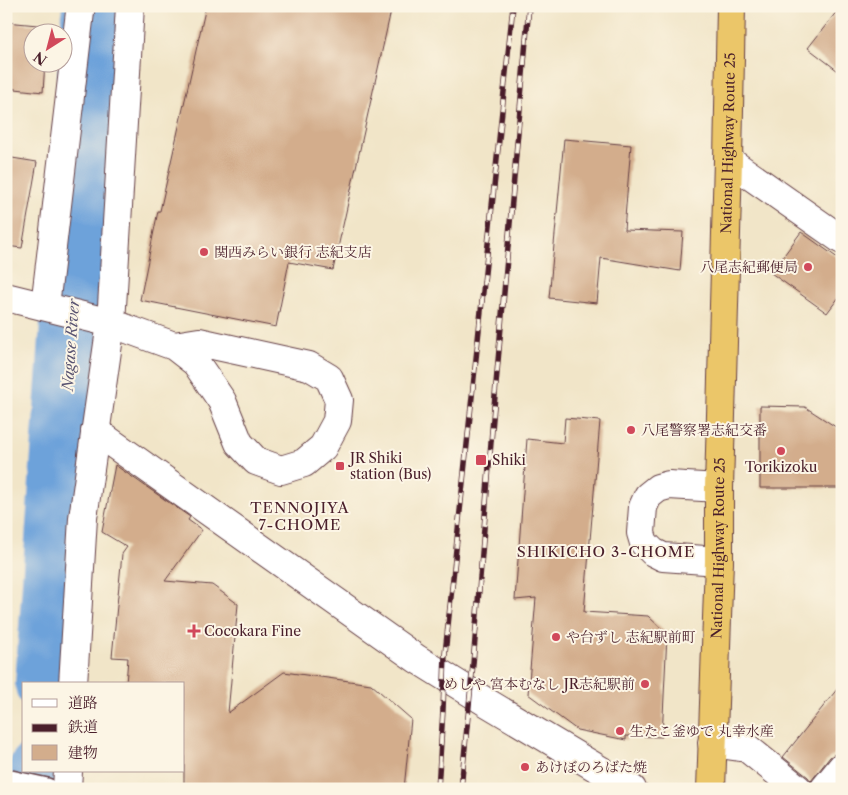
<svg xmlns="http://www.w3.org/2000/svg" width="848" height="795" viewBox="0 0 848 795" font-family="'Libre Caslon Text','Noto Serif JP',serif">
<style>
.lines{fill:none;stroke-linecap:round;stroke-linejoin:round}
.river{stroke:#6da2da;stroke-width:66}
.building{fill:#d3ad8c}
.lane-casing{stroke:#633d43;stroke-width:24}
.street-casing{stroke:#633d43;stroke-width:30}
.highway-casing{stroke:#633d43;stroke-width:30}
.lane{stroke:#fff;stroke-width:21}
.street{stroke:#fff;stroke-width:28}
.highway{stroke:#ebc669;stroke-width:28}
.rail-casing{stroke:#4a1f2b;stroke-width:5.5}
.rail{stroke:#fcf5e5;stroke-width:4;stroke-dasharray:11;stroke-linecap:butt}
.poi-dot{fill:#d1495b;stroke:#fcf5e5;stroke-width:2}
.labels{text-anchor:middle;stroke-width:4;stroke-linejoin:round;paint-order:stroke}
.street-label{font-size:14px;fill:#4a1f2b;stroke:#fcf5e5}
.poi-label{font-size:14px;fill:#4a1f2b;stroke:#fcf5e5;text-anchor:start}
.water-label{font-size:15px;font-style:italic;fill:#585371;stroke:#fcf5e5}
.neighbourhood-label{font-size:15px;letter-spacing:1px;fill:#4a1f2b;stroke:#fcf5e5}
</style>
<rect width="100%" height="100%" fill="#fcf5e5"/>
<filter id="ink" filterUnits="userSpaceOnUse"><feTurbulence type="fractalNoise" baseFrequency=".02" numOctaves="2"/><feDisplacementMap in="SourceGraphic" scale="10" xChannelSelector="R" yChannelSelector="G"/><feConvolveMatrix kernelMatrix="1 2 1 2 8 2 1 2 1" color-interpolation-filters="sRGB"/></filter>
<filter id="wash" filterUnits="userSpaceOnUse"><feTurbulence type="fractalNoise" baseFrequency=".0096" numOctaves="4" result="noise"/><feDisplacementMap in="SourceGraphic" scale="20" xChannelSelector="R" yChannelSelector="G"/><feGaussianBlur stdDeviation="1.12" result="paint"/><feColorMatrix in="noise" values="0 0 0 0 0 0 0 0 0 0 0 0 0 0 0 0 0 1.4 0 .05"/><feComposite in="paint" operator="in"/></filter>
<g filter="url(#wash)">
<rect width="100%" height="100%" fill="#f1e5c8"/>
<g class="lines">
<!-- river -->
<g class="river">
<polyline points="48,684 95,6"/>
<polyline points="40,789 41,771"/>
</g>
</g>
<g id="blocks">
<!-- building -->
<g class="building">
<polygon points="206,6 392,6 333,270 289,262 276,327 140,300 158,211 160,211"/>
<polygon points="841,6 842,6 842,74 808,48"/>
<polygon points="6,22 48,26 48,32 32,32 32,62 45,62 43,92 6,88"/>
<polygon points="564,139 631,145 624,230 683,232 680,271 601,258 597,303 549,298"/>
<polygon points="6,157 37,162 22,248 6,246"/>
<polygon points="801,232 842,261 842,293 827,313 771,273"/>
<polygon points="760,406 805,407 842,431 842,488 760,488"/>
<polygon points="565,418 600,421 584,612 648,616 667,634 662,737 626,736 626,740 577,730 528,694 536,598 515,600 527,439 563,443"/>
<polygon points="115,465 190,517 188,520 202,530 165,581 212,585 238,604 228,713 284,672 371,684 411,719 404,789 184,789 184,684 126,684 128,658 112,657 122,554 127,547 102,532"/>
<polygon points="842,683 842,750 830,757 811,781 808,777 783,757"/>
</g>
</g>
</g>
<g filter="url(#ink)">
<use href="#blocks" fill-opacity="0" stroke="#633d43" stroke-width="1"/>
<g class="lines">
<defs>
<polyline id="lane" points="6,780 47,789"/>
<g id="street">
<polyline points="728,160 842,240"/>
<polyline points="6,297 111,323 174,346 196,363 222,401 239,443 256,461 281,470 304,463 323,447 337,421 339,400 329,378 309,366 199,342 174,346"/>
<polyline points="45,306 80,12"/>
<polyline points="95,431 417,659 486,702 632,789"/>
<polyline points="719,561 663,557 653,552 644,543 641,533 643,507 648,496 658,488 669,485 719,488"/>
<polyline points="73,684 83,518 111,323 130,6"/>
<polyline points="712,743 747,748 798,789"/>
<polyline points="67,789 68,771"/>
<polyline points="824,789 842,767"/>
</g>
<g id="highway">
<path id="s1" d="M 711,789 L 719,561 L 719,488 L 728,160 L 731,6"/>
</g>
</defs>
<!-- lane casing -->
<use href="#lane" class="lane-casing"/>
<!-- street casing -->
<use href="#street" class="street-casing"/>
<!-- highway casing -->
<use href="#highway" class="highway-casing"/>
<!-- lane -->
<use href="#lane" class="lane"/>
<!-- street -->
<use href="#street" class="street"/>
<!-- highway -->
<use href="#highway" class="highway"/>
<defs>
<g id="rail">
<polyline points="438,789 443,710 445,654 513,6"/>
<polyline points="461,789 473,664 492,430 529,6"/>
</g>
</defs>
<!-- rail casing -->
<use href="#rail" class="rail-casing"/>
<!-- rail -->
<use href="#rail" class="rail"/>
</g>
</g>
<!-- markers -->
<g class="poi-dot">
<circle cx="204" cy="252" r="5"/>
<circle cx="808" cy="267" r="5"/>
<circle cx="631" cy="430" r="5"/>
<circle cx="781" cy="451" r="5"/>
<rect x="475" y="454" width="12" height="12" rx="2.5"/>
<rect x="335" y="461" width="10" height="10" rx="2.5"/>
<path d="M191.5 623.5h5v5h5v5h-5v5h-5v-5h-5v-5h5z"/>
<circle cx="556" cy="637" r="5"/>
<circle cx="645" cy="684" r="5"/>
<circle cx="620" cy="731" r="5"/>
<circle cx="525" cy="767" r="5"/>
</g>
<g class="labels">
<!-- street labels -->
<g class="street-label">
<text dy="5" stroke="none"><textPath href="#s1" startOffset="646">National Highway Route 25</textPath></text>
<text dy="5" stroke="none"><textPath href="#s1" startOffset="241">National Highway Route 25</textPath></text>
</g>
<!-- poi labels -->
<g class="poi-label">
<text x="214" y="257">関西みらい銀行 志紀支店</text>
<text x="798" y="272" text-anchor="end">八尾志紀郵便局</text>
<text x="641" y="435">八尾警察署志紀交番</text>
<text x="350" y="463">JR Shiki<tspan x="350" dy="16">station (Bus)</tspan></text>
<text x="492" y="465">Shiki</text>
<text x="781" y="472" text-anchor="middle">Torikizoku</text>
<text x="204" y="636">Cocokara Fine</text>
<text x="566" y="642">や台ずし 志紀駅前町</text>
<text x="635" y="689" text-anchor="end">めしや 宮本むなし JR志紀駅前</text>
<text x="630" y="736">生たこ釜ゆで 丸幸水産</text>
<text x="535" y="772">あけぼのろばた焼</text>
</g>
<!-- water labels -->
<g class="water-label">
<text transform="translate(71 345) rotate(-86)" y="5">Nagase River</text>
</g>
<!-- neighbourhood labels -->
<g class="neighbourhood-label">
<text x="300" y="513">TENNOJIYA<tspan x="300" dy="17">7-CHOME</tspan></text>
<text x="606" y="557">SHIKICHO 3-CHOME</text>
</g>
</g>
<!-- margin -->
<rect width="848" height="795" fill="none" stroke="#fcf5e5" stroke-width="25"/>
<!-- legend -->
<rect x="22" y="682" width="162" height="90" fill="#fcf5e5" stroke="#b59f9b"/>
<rect x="32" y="699" width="25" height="8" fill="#ffffff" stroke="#b59f9b"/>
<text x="68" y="708" font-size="15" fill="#4a1f2b">道路</text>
<rect x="32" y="724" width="25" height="8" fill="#4a1f2b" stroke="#b59f9b"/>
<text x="68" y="732" font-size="15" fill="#4a1f2b">鉄道</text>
<rect x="32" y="745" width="25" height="15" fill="#d3ad8c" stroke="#b59f9b"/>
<text x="68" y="758" font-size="15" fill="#4a1f2b">建物</text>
<!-- north arrow -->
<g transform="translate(48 48) rotate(216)"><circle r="24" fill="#fcf5e5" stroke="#b59f9b"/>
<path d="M0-4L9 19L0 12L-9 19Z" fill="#d1495b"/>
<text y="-8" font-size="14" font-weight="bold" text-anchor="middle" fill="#4a1f2b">N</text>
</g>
</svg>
